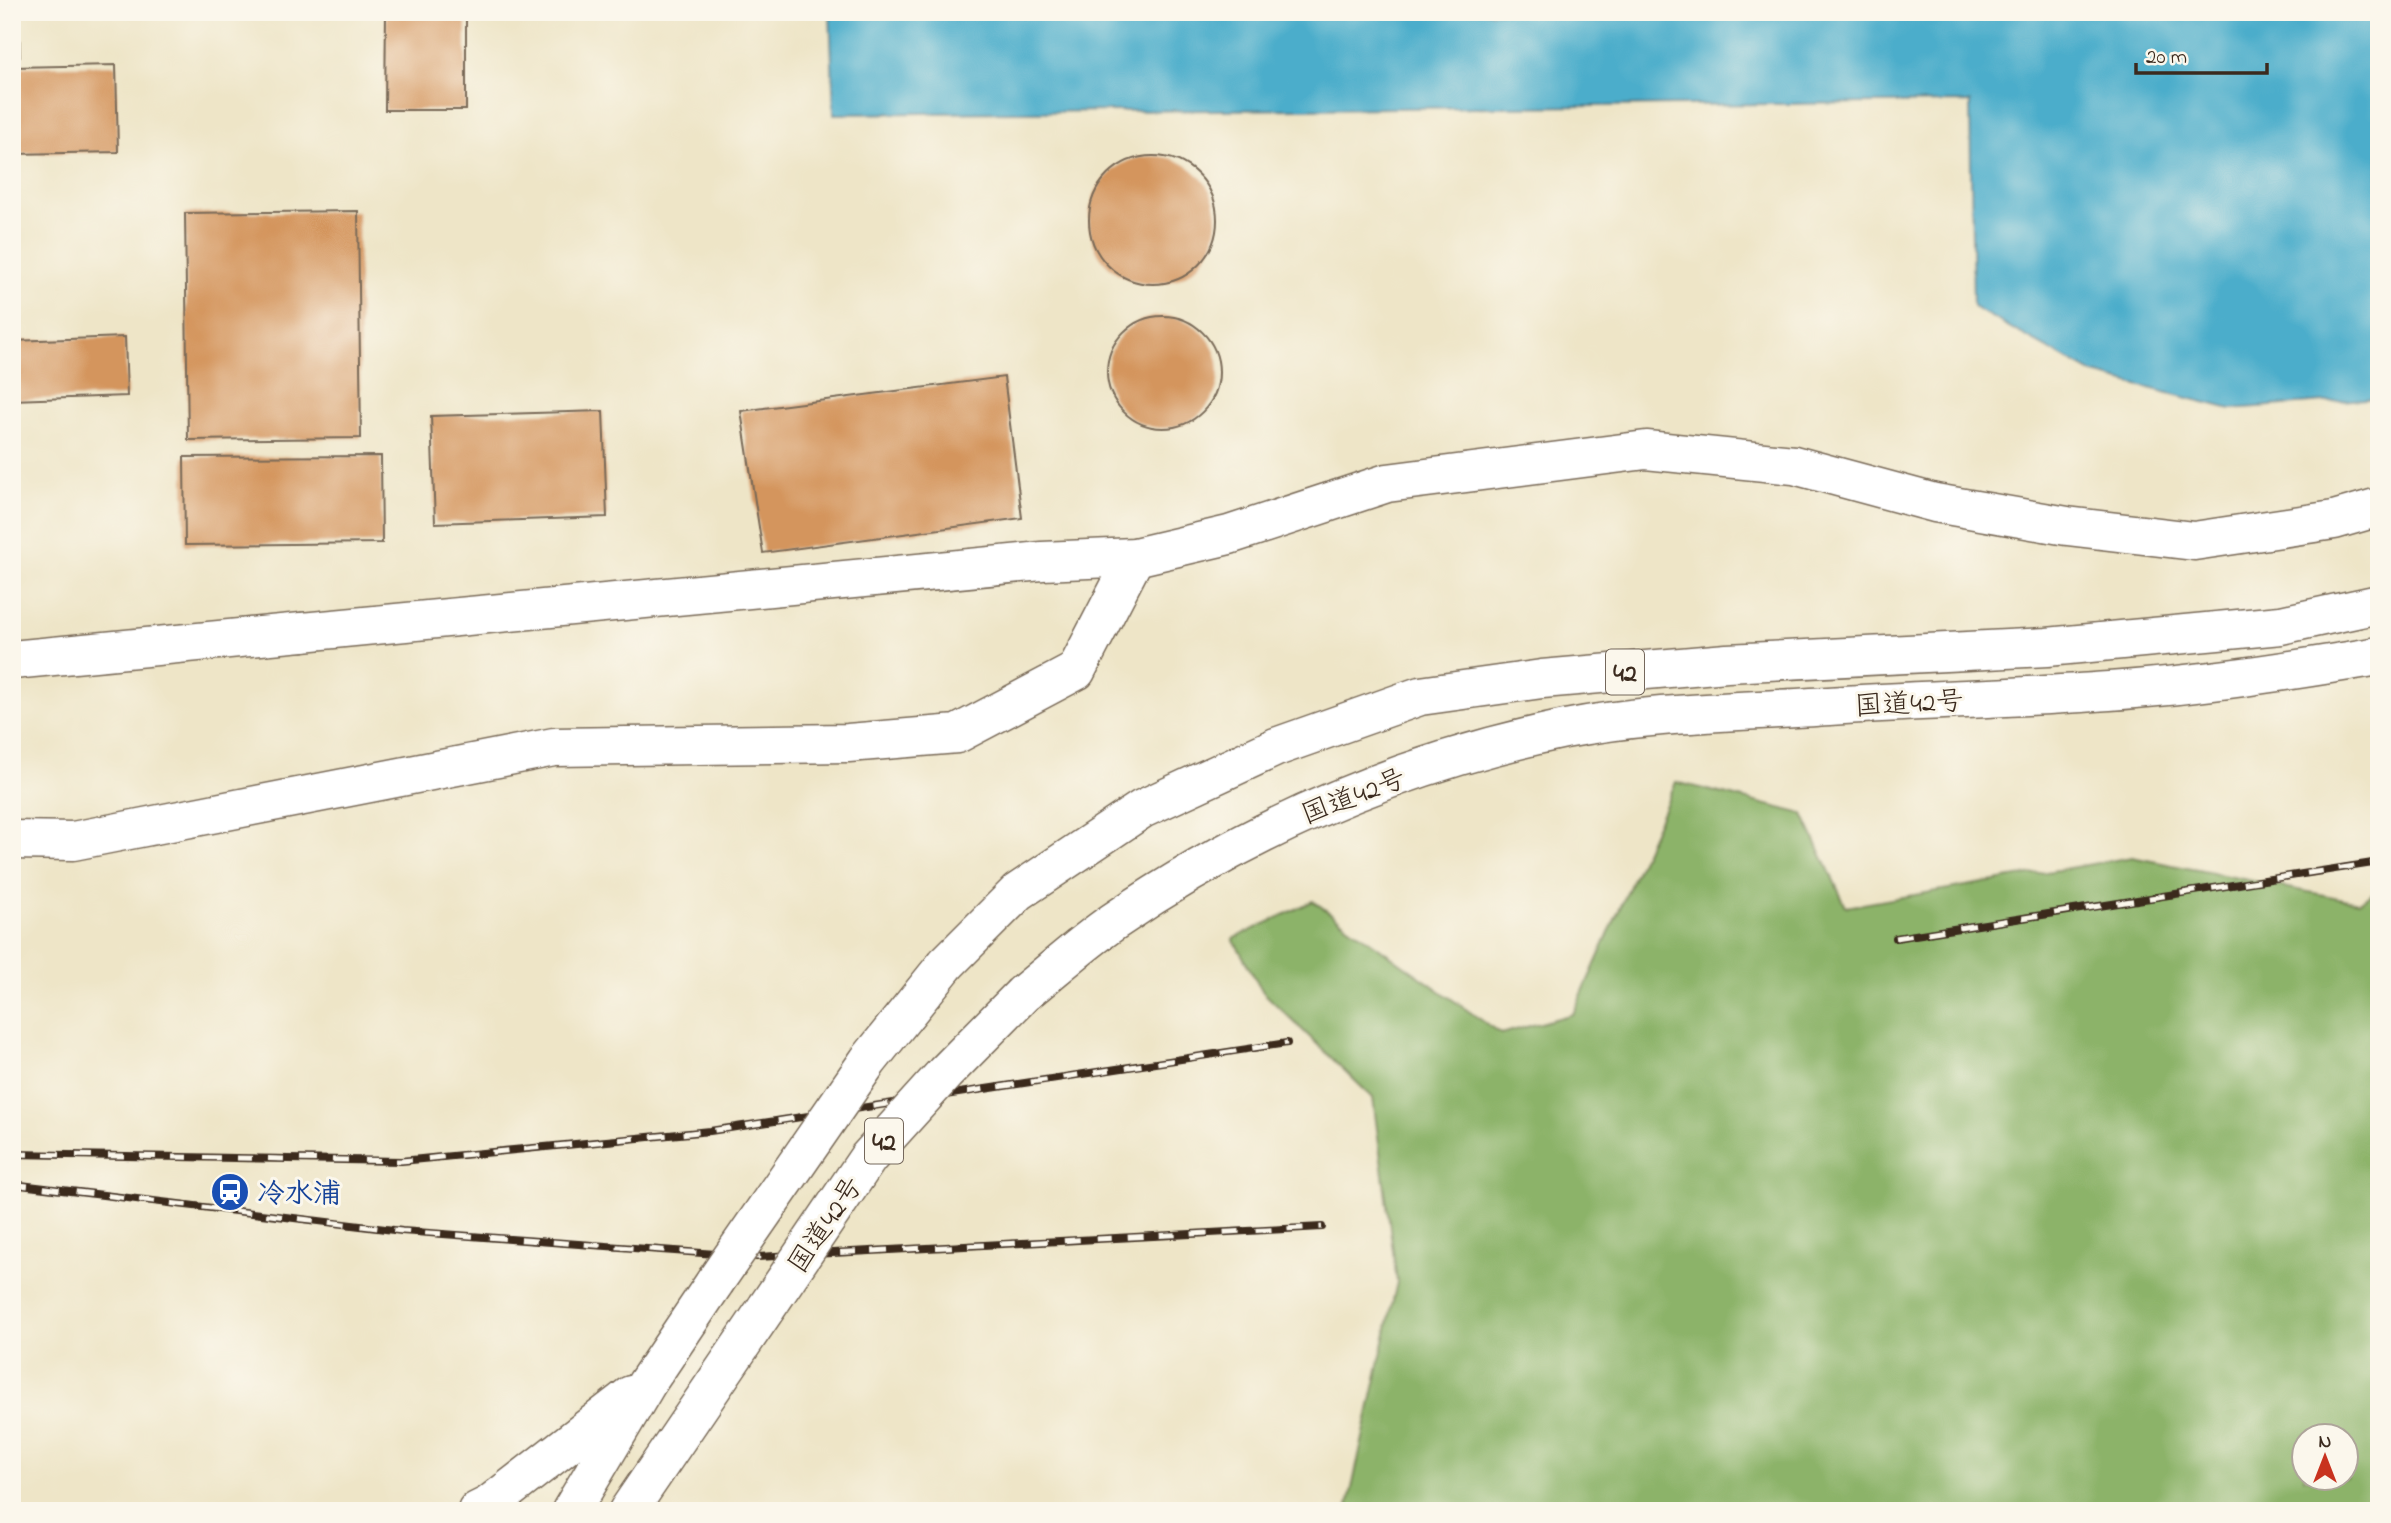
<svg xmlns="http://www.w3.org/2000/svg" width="2391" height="1523" viewBox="0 0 2391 1523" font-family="'Indie Flower','Klee One',sans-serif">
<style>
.forest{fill:#8cb369;stroke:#646e44;stroke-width:2;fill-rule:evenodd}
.water{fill:#4cadcb;stroke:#446c74;stroke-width:2}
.building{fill:#d4955d}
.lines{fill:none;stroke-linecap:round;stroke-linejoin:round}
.street-casing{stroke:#7a6b59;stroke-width:41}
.secondary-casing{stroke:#7a6b59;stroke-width:41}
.highway-casing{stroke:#7a6b59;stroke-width:41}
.path{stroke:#7a6b59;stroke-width:4.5;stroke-dasharray:2 5;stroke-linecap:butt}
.street{stroke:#fff;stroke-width:38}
.secondary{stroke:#fff;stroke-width:38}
.highway{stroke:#fff;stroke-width:38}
.rail-casing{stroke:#3b2a1e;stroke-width:8}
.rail{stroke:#fbf7ec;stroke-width:5;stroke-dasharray:16;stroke-linecap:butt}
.highway-bridge-casing{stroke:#7a6b59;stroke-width:41;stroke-linecap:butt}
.highway-bridge{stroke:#fff;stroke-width:38}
.labels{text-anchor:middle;stroke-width:6;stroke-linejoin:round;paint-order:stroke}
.shield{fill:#fbf7ec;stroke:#75685c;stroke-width:2}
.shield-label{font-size:26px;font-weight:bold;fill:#3b2a1e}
.street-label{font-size:28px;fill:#3b2a1e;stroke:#fbf7ec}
.transit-label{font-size:28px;font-weight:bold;fill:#164399;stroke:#fbf7ec;text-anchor:start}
</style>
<rect width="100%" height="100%" fill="#fbf7ec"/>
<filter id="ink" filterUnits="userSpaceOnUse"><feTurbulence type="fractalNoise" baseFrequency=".0143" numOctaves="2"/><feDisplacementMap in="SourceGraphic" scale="14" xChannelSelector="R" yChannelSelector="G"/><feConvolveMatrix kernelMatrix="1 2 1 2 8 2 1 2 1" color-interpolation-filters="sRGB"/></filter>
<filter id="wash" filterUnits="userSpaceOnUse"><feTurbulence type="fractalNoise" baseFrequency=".00686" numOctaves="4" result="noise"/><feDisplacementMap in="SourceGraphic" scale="28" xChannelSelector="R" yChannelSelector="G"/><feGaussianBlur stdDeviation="1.57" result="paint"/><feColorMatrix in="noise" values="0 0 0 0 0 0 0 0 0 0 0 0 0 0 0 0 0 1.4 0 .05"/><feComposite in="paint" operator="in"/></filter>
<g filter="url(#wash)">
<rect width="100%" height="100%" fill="#eee5c7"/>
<!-- forest -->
<path class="forest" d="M 1676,782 L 1803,814 L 1846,907 L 2132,857 L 2359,902 L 2379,889 L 2379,1511 L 1347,1511 L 1397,1282 L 1373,1098 L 1263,992 L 1233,939 L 1313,901 L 1501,1034 L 1573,1014 ZM 2304,1436 L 2346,1436 L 2346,1478 L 2304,1478 Z"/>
<!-- water -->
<polygon class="water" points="830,12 2379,12 2379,398 2231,409 2094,374 1973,307 1970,102 834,114"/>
<g id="blocks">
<!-- building -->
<g class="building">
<polygon points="12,12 19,12 20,57 12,57"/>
<polygon points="386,12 466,12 466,110 385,110"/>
<polygon points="116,65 118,152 12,154 12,67"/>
<circle cx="1153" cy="220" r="64"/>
<polygon points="358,211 361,438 188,440 185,213"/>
<circle cx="1163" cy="372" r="56"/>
<polygon points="125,337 127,396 12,400 12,341"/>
<polygon points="1004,377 1022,518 763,553 741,411"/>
<polygon points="603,411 607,517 435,523 431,416"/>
<polygon points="381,456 382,543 185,545 184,457"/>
</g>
</g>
</g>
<g filter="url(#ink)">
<use href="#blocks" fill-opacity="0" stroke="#7a6b59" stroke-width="2"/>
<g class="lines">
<defs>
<g id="street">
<polyline points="12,660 302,632"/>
<polyline points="12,840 73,841 554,747 848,743 957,734 1076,671 1135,557"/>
</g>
<polyline id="secondary" points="302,632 1042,561 1135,557 1229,535 1387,483 1646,450 1794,465 1935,503 2067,526 2194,541 2334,520 2379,507"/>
<g id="highway">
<polyline points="946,964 1018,892 1142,809 1276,747 1420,696 1542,679 1727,663 2047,647 2281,625 2379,604"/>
<path d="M 1023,994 C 1053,970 1081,944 1113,922 C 1250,828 1402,763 1565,729 C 1651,712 1742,712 1829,706 C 1922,700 2016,698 2109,691 C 2199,685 2289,671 2379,656"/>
<polyline points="477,1511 489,1505 631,1395"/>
<polyline points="571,1511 647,1383 715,1282"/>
<polyline points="628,1511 767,1307"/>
</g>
</defs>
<!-- street casing -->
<use href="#street" class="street-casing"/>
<!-- secondary casing -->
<use href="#secondary" class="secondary-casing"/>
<!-- highway casing -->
<use href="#highway" class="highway-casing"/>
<!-- path -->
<polyline class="path" points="12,1130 13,1130"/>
<!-- street -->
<use href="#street" class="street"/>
<!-- secondary -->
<use href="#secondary" class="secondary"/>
<!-- highway -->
<use href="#highway" class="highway"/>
<defs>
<g id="rail">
<polyline points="1896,938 2379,862"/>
<polyline points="12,1154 401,1161 710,1131 1287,1043"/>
<polyline points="12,1184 402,1231 757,1257 1322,1227"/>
</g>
</defs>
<!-- rail casing -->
<use href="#rail" class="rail-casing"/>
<!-- rail -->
<use href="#rail" class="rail"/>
<defs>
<g id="highway-bridge">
<polyline points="715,1282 868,1061 946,964"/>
<polyline points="767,1307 868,1158 945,1073 1023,994"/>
</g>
</defs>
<!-- highway-bridge casing -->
<use href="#highway-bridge" class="highway-bridge-casing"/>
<!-- highway-bridge -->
<use href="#highway-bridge" class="highway-bridge"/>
</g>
</g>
<!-- icons -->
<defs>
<symbol id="station-disc" viewBox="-11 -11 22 22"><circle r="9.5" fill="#1a4fb4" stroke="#fbf7ec"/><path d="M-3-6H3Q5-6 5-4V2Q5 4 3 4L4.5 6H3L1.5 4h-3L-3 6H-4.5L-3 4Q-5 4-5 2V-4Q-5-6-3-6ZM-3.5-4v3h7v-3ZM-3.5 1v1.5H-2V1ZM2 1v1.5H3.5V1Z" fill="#fff"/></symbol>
</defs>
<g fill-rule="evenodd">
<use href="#station-disc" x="208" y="1170" width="44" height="44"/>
</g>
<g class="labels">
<!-- shield labels -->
<g class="shield">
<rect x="1606" y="649.5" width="38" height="45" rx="5"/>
<rect x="865" y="1118.5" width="38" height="45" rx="5"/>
</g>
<g class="shield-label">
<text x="1625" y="681">42</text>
<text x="884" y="1150">42</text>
</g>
<!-- street labels -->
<g class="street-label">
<text transform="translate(1909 702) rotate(-3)" y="10">国道42号</text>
<text transform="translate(1353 795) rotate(-21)" y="10">国道42号</text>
<text transform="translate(824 1224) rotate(-56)" y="10">国道42号</text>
</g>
<!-- transit labels -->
<g class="transit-label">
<text x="257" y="1202">冷水浦</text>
</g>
</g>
<!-- margin -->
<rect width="2391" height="1523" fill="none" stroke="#fbf7ec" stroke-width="42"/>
<!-- north arrow -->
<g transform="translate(2325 1457)"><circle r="33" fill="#fbf7ec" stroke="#aea59a" stroke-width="2"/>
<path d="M0-5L12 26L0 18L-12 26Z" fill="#c8321e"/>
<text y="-10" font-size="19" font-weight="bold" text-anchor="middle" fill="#3b2a1e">N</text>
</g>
<!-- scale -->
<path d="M2136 63v10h131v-10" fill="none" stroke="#3b2a1e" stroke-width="3.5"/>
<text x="2146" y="63" font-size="21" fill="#3b2a1e" stroke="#fbf7ec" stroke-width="5" paint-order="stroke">20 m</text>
</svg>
